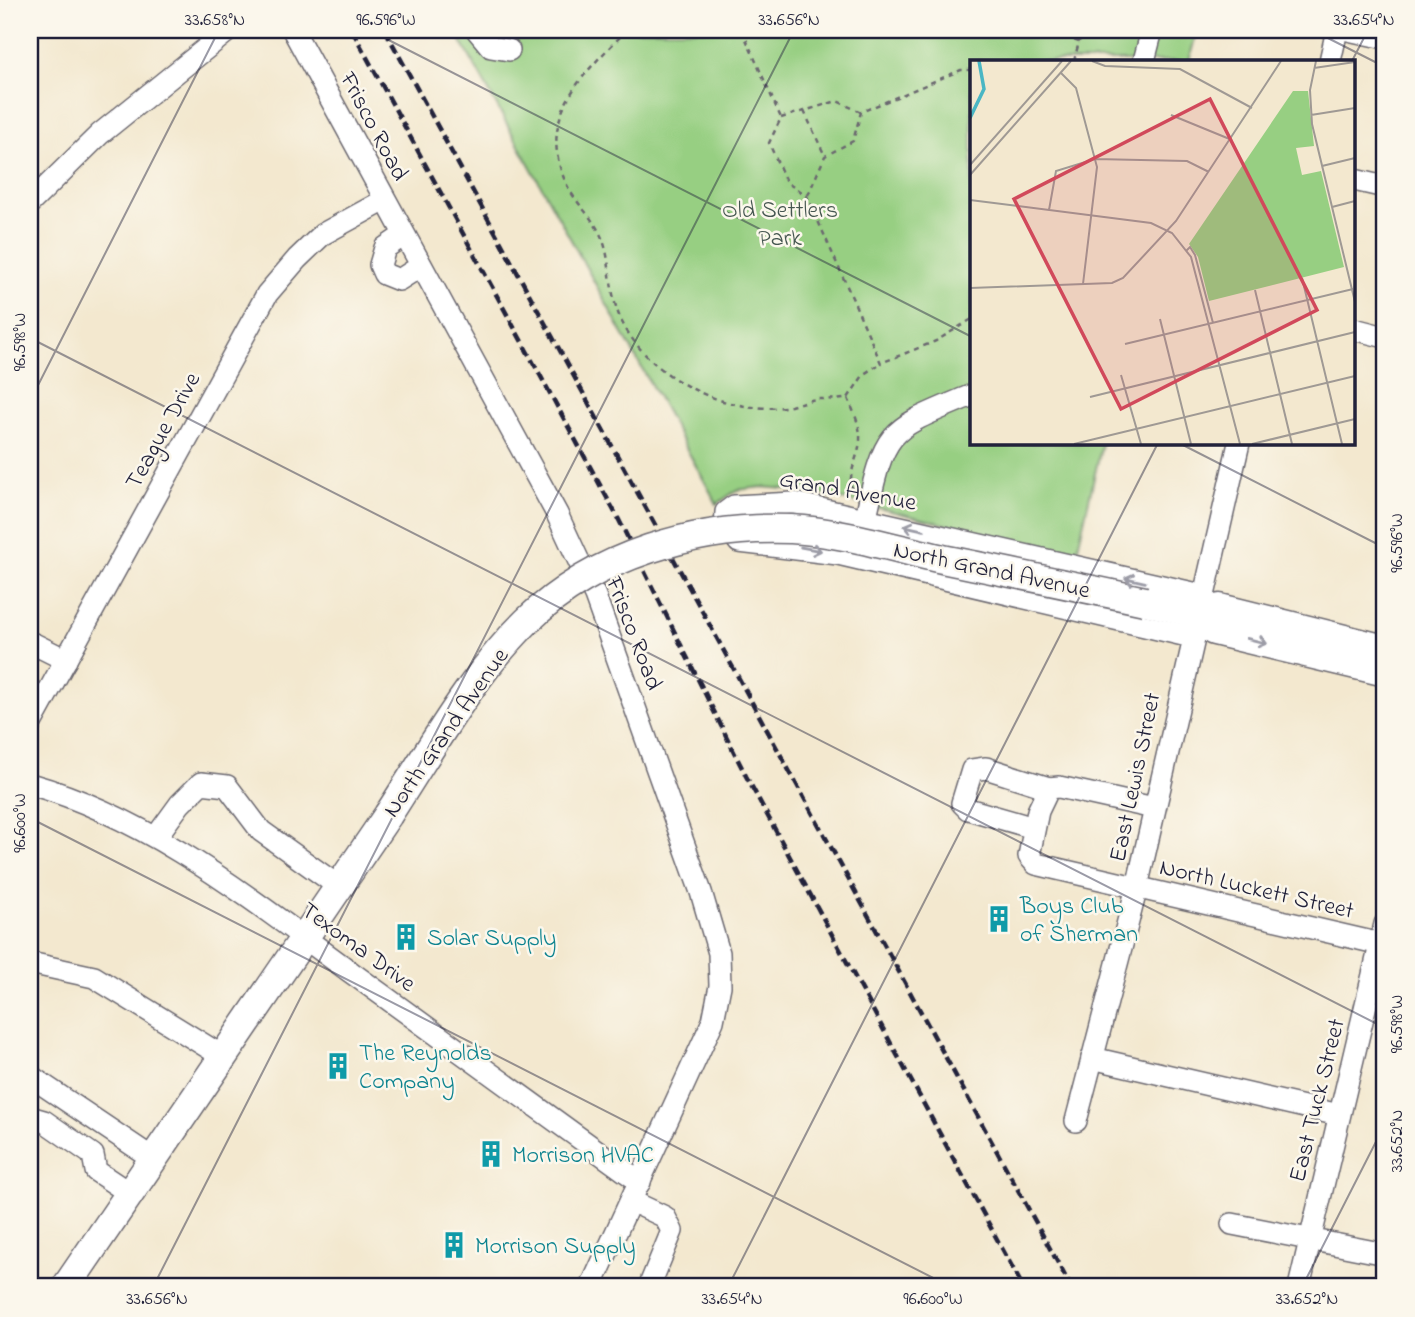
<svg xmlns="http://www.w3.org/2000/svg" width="1415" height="1317" viewBox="0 0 1415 1317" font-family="'Indie Flower',sans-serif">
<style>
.green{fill:#97cf82;stroke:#5c785e;stroke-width:2}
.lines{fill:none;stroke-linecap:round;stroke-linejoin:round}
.minor-casing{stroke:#6b676f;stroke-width:24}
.major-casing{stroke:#6b676f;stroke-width:31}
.path{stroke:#6b676f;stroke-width:2.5;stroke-dasharray:5 5;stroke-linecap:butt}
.minor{stroke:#fff;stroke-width:21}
.major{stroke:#fff;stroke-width:28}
.rail{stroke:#22223b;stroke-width:4.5;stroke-dasharray:10 5;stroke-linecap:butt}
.major-bridge-casing{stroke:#6b676f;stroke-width:31;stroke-linecap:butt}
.major-bridge{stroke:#fff;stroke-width:28}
.oneway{stroke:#9c9ca7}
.ticks{fill:none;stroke:#22223b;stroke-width:2;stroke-opacity:0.45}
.labels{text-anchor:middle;stroke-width:5;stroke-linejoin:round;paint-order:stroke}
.street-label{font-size:24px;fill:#22223b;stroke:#fbf7ec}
.park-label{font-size:24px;fill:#455650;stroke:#fbf7ec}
.culture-label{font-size:24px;fill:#0d838f;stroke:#fbf7ec;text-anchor:start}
.inset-river{fill:none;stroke:#49b6c4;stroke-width:3.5}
.inset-road{fill:none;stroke:#9f9994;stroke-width:2}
.view{fill:#d1495b;fill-opacity:0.15;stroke:#d1495b;stroke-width:3.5}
.inset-edge{fill:none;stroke:#22223b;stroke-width:3.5}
.neatline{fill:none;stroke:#22223b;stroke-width:2.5}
.ticks-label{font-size:18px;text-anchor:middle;fill:#22223b}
</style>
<rect width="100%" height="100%" fill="#fbf7ec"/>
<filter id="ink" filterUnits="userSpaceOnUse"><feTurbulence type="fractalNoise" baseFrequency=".0143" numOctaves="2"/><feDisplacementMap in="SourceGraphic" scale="14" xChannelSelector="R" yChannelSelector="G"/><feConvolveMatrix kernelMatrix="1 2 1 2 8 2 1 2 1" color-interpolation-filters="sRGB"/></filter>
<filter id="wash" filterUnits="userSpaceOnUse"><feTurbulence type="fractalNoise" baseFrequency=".00686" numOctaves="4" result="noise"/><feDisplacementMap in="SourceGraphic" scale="28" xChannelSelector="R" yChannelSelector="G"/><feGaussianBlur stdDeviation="1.57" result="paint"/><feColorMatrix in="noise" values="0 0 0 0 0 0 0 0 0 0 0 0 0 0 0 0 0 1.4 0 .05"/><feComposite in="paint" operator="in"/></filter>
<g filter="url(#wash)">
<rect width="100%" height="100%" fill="#f3e8cf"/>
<!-- green -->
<polygon class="green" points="455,30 1197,30 1189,61 972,61 972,443 1102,443 1076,556 808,491 762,487 737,490 717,504"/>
</g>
<g filter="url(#ink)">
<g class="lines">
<defs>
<g id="minor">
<polyline points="293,30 557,514 595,596 701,892 719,953 720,986 713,1021 591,1287"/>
<polyline points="477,30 491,47 509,50"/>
<polyline points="1348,30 1385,38"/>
<polyline points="1144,61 1152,30"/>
<polyline points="1330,61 1337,30"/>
<polyline points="1354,180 1385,187"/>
<polyline points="30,203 100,134 229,30"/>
<polyline points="404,235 385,248 380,265 384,274 399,280 421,266"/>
<polyline points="1354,329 1385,337"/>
<path d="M 866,517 C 885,426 889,430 972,395"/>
<polyline points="1192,637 838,554 739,542 725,525 726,512 734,506 794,503 1202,595"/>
<polyline points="30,651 34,644 66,660"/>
<polyline points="30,725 267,294 297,259 323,234 385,200"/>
<path d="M 30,784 C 151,818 252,900 352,973 C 448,1043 544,1113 640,1182"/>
<polyline points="1154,808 1059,787 1049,788 1038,811 1029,856 1036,864 1385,945"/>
<polyline points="1034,828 968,809 962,803 972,770 986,768 1049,788"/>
<polyline points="156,837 180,804 201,783 227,786 261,831 338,886"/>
<polyline points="30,963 94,977 222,1056"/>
<polyline points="1092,1058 1339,1115"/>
<polyline points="30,1076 152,1158"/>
<polyline points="30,1117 44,1121 93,1155 96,1171 129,1193"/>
<polyline points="1076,1121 1137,887 1239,443"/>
<polyline points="631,1201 665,1217 672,1231 649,1287"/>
<polyline points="1232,1224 1385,1254"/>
<polyline points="1299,1287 1385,924"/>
</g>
<g id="major">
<polyline points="1145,601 1197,614 1220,608 1385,649"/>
<polyline points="1197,614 1214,631 1385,672"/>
<polyline points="66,1287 388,815"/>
</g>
</defs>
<!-- minor casing -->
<use href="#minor" class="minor-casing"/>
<!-- major casing -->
<use href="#major" class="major-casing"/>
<!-- path -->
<g class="path">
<path d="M 627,30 C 584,73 534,117 567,185 C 576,204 594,218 602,238 C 612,262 608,292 621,320 C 649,378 727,417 791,406 C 798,404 805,401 811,400 C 824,397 835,402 848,398 L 864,374 L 881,363"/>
<polyline points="742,30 781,118 769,143 786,182 807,196 881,363 936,341 972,319"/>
<polyline points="1046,30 1079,42"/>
<polyline points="1074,61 1082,30"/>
<polyline points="804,111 825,156"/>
<polyline points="781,118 837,101 861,112 961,70 972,70"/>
<polyline points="808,195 825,156 853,141 861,112"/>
<path d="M 848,398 C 853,411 861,426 860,440 C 859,456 847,475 852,489"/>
</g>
<!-- minor -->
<use href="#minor" class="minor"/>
<!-- major -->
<use href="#major" class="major"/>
<!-- rail -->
<g class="rail">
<polyline points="352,30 618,518 746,776 1023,1287"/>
<polyline points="385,30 1071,1287"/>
</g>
<defs>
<path id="major-bridge" d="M 388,815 C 431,749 471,676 527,621 C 595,555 697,525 791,529 C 843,532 897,549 947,560 C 1013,573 1079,587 1145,601"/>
</defs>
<!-- major-bridge casing -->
<use href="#major-bridge" class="major-bridge-casing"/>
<!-- major-bridge -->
<use href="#major-bridge" class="major-bridge"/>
</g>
<!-- one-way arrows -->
<defs><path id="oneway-shaft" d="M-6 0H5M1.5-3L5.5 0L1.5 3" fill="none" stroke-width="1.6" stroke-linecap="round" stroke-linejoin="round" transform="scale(1.75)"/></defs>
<g class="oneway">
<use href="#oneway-shaft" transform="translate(914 528) rotate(-167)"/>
<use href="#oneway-shaft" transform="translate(811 549) rotate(10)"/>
<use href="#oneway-shaft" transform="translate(1135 580) rotate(-167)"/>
<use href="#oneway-shaft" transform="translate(1257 641) rotate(14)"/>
</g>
</g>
<!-- ticks -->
<path class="ticks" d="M 369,30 L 972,337M 1312,30 L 1385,67M 1352,61 L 1368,30M 30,338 L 1385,1028M 30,401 L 219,30M 1179,443 L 1385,548M 30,818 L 951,1287M 153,1287 L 794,30M 728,1287 L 1158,443M 1302,1287 L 1385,1124"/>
<!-- icons -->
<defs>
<symbol id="building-bare" viewBox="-9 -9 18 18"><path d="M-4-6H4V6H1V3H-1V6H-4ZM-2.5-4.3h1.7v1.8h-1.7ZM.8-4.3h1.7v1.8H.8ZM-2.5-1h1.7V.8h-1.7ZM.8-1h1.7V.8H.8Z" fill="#0f9aa8" stroke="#fbf7ec" stroke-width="2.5" paint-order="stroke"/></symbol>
</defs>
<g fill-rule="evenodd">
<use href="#building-bare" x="980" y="900" width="38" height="38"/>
<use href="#building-bare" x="387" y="918" width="38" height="38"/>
<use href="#building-bare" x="319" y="1047" width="38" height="38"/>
<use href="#building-bare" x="472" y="1135" width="38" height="38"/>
<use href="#building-bare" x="435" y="1226" width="38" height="38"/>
</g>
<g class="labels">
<!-- street labels -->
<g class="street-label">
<text transform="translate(375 126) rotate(62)" y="8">Frisco Road</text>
<text transform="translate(162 430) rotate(-61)" y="8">Teague Drive</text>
<text transform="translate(848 490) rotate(10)" y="8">Grand Avenue</text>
<text transform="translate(992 569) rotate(12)" y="8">North Grand Avenue</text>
<text transform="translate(635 633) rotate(69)" y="8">Frisco Road</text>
<text transform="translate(445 732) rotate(-55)" y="8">North Grand Avenue</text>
<text transform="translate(1134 777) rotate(-78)" y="8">East Lewis Street</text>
<text transform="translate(1257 888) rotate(13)" y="8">North Luckett Street</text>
<text transform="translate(359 946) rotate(36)" y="8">Texoma Drive</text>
<text transform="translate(1316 1100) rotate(-76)" y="8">East Tuck Street</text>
</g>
<!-- park labels -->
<g class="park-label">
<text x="780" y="217">Old Settlers<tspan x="780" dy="28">Park</tspan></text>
</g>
<!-- culture labels -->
<g class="culture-label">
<text x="1020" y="913">Boys Club<tspan x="1020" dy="28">of Sherman</tspan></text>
<text x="427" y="945">Solar Supply</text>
<text x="359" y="1060">The Reynolds<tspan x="359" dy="28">Company</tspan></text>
<text x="512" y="1162">Morrison HVAC</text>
<text x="475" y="1253">Morrison Supply</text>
</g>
</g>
<!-- overview -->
<g transform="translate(970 60)">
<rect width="385" height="385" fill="#f3e8cf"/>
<path d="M 323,31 L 338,31 L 344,86 L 326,88 L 332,115 L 351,111 L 374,207 L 239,241 L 228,197 L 219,184 Z" fill="#97cf82"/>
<path class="inset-river" d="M 0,58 L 14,29 L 9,1"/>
<path class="inset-road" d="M 122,1 L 135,6 L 210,9 L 282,48M 346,1 L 340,30 L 342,64 L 385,242M 344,8 L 385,2M 91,13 L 106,28 L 127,107 L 113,224M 201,55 L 262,80M 341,55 L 385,48M 0,105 L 92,1M 352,106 L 385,98M 0,115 L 101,1M 0,140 L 181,163 L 202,173 L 221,197 L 270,384M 362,147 L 385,141M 79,150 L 86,111 L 125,99 L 217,101 L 239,112M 216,191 L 220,187 L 225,195 L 243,263M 332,218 L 372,384M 0,228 L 142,223 L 153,218 L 206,161 L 311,1M 285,230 L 322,384M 190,259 L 221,384M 155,284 L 383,229M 151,315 L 171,384M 120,337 L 385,272M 104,384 L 385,316M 282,384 L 385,359"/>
<path class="view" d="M 240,39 L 347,250 L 151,349 L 44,139 Z"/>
<rect width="385" height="385" class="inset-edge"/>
</g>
<!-- margin -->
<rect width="1415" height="1317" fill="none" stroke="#fbf7ec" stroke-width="77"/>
<rect x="38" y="38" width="1338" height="1240" class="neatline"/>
<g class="ticks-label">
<text x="215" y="25">33.658°N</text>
<text x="386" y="25">96.596°W</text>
<text x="789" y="25">33.656°N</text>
<text x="1364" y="25">33.654°N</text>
<text transform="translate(19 342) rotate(-90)" y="6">96.598°W</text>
<text transform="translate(1396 543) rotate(-90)" y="6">96.596°W</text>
<text transform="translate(19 823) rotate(-90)" y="6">96.600°W</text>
<text transform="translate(1396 1024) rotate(-90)" y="6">96.598°W</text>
<text transform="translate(1396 1141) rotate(-90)" y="6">33.652°N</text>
<text x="157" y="1304">33.656°N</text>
<text x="732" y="1304">33.654°N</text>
<text x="933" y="1304">96.600°W</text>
<text x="1307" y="1304">33.652°N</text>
</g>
</svg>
